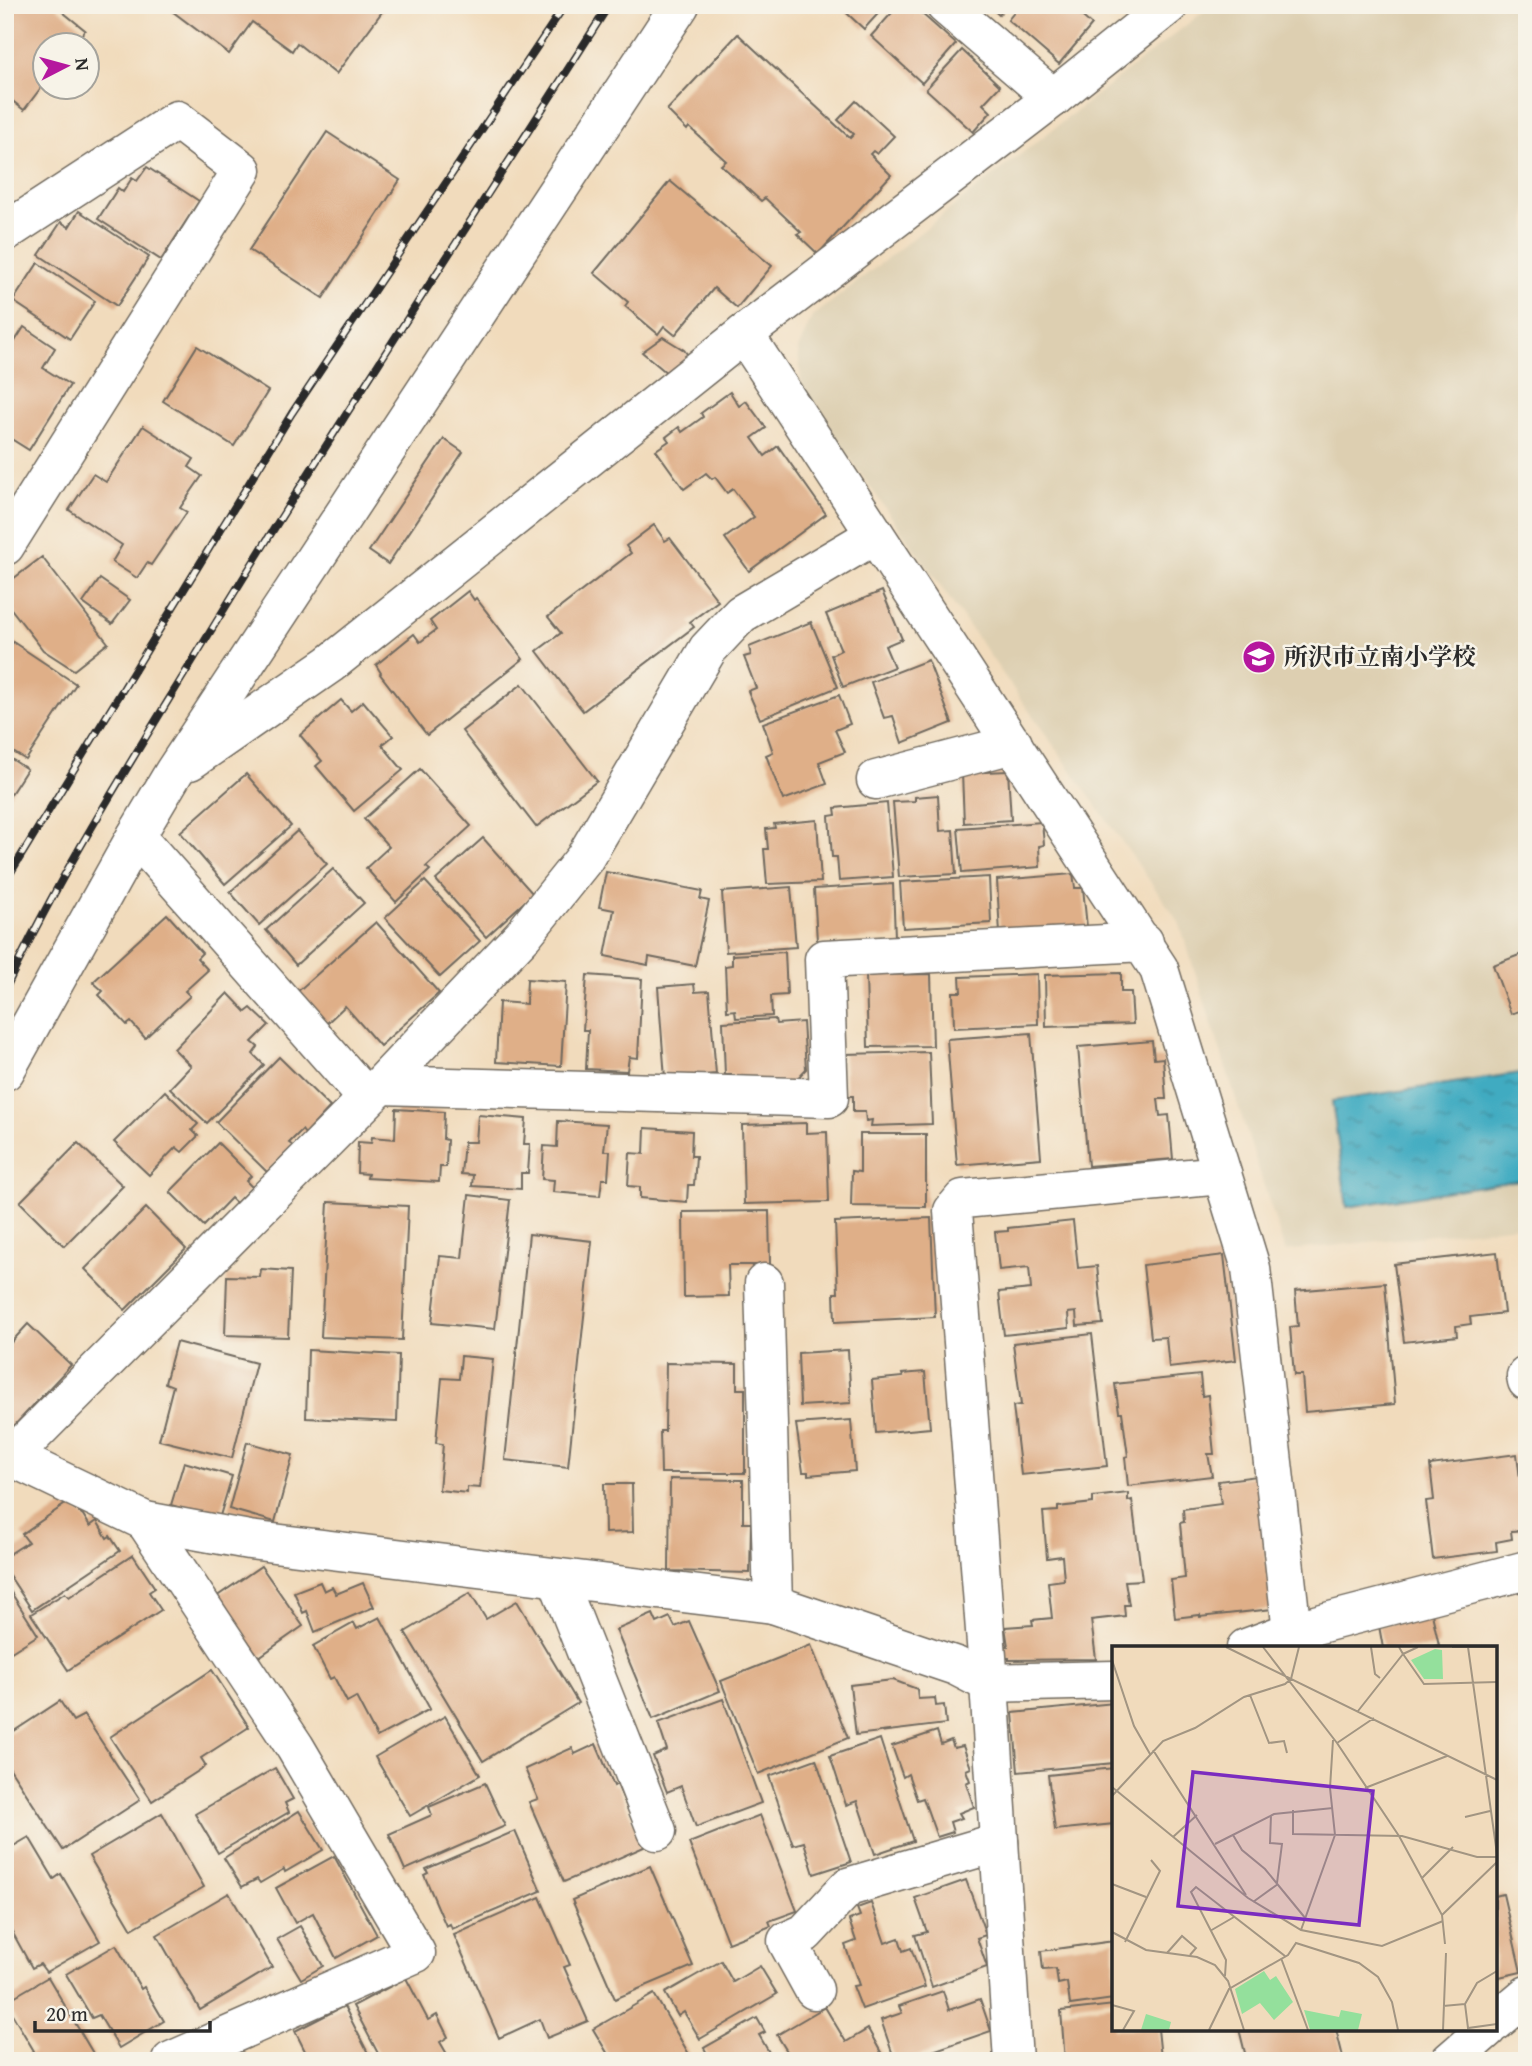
<svg xmlns="http://www.w3.org/2000/svg" width="1532" height="2066" viewBox="0 0 1532 2066" font-family="'Gentium Book Plus','Noto Serif JP',serif">
<style>
.built{fill:#ddcfb1}
.water{fill:url(#water-ripples);stroke:#366b76;stroke-width:2}
.building{fill:#dfaf88}
.lines{fill:none;stroke-linecap:round;stroke-linejoin:round}
.minor-casing{stroke:#70695e;stroke-width:41}
.minor{stroke:#fff;stroke-width:38}
.rail-casing{stroke:#2b2b2b;stroke-width:8}
.rail{stroke:#f7f3e8;stroke-width:5;stroke-dasharray:16;stroke-linecap:butt}
.labels{text-anchor:middle;stroke-width:5;stroke-linejoin:round;paint-order:stroke}
.poi-label{font-size:24px;font-weight:bold;fill:#2b2b2b;stroke:#f7f3e8;text-anchor:start}
.inset-road{fill:none;stroke:#a29582;stroke-width:2}
.view{fill:#7b2cbf;fill-opacity:0.15;stroke:#7b2cbf;stroke-width:3.5}
.inset-edge{fill:none;stroke:#2b2b2b;stroke-width:3.5}
</style>
<defs>
<pattern id="water-ripples" width="26" height="14" patternUnits="userSpaceOnUse" patternTransform="scale(1.75)"><rect width="26" height="14" fill="#41abc1"/><path d="M2 4q2-2 4 0t4 0M15 11q2-2 4 0t4 0" fill="none" stroke="#378b9d"/></pattern>
</defs>
<rect width="100%" height="100%" fill="#f7f3e8"/>
<filter id="ink" filterUnits="userSpaceOnUse"><feTurbulence type="fractalNoise" baseFrequency=".0143" numOctaves="2"/><feDisplacementMap in="SourceGraphic" scale="14" xChannelSelector="R" yChannelSelector="G"/><feConvolveMatrix kernelMatrix="1 2 1 2 8 2 1 2 1" color-interpolation-filters="sRGB"/></filter>
<filter id="wash" filterUnits="userSpaceOnUse"><feTurbulence type="fractalNoise" baseFrequency=".00686" numOctaves="4" result="noise"/><feDisplacementMap in="SourceGraphic" scale="28" xChannelSelector="R" yChannelSelector="G"/><feGaussianBlur stdDeviation="1.57" result="paint"/><feColorMatrix in="noise" values="0 0 0 0 0 0 0 0 0 0 0 0 0 0 0 0 0 1.4 0 .05"/><feComposite in="paint" operator="in"/></filter>
<g filter="url(#wash)">
<rect width="100%" height="100%" fill="#f1dbbc"/>
<!-- built -->
<polygon class="built" points="1212,5 1527,5 1527,1225 1285,1251 1179,922 802,391 798,349 812,317"/>
<!-- water -->
<polygon class="water" points="1527,1072 1527,1179 1347,1207 1332,1101"/>
<g id="blocks">
<!-- building -->
<g class="building">
<polygon points="5,5 54,5 85,30 73,46 46,46 46,81 24,110 5,95"/>
<polygon points="164,5 387,5 336,74 297,43 292,51 252,22 229,54"/>
<polygon points="838,5 886,5 864,29"/>
<polygon points="899,5 912,5 956,44 922,83 871,36"/>
<polygon points="988,5 1007,5 999,15"/>
<polygon points="1020,5 1069,5 1092,25 1059,64 1008,20"/>
<polygon points="738,34 850,138 854,134 838,120 856,101 894,136 877,154 873,151 870,154 891,175 818,254 797,234 801,232 765,198 761,201 721,165 726,161 689,127 687,130 667,110"/>
<polygon points="962,50 1000,86 983,104 991,112 973,132 926,89"/>
<polygon points="327,132 400,180 323,298 249,250"/>
<polygon points="147,167 199,201 161,260 98,219 118,188 123,192 132,178 137,181"/>
<polygon points="670,181 772,266 737,308 714,288 675,335 664,326 658,334 625,306 628,302 594,273"/>
<polygon points="79,211 149,257 117,306 39,255 61,222 69,227"/>
<polygon points="38,263 95,301 70,339 13,301"/>
<polygon points="24,327 55,348 43,368 70,385 29,450 5,435 5,357"/>
<polygon points="663,337 684,350 694,363 674,379 642,352"/>
<polygon points="197,346 268,391 234,446 163,401"/>
<polygon points="730,392 739,406 746,401 766,428 752,438 765,456 778,446 826,514 749,571 725,538 754,517 733,489 727,493 715,477 712,479 706,473 684,489 656,450 669,441 666,437 679,427 682,432 703,417 701,413"/>
<polygon points="143,426 194,459 189,467 202,476 180,508 187,512 151,565 147,563 137,578 112,562 122,545 69,510 93,474 106,482"/>
<polygon points="444,439 463,452 388,564 369,551"/>
<polygon points="654,525 665,541 670,538 718,601 690,622 694,627 583,711 537,651 561,633 548,617 631,553 626,546"/>
<polygon points="42,557 108,643 74,670 43,650 5,601 5,585"/>
<polygon points="100,579 130,600 112,624 83,603"/>
<polygon points="468,591 474,600 476,598 523,659 427,735 380,674 381,673 376,665 414,634 420,642 436,630 430,621"/>
<polygon points="882,591 902,639 885,646 894,667 843,687 831,655 841,650 826,614"/>
<polygon points="811,622 838,687 760,719 748,691 756,688 744,657 751,655 749,647"/>
<polygon points="13,642 76,684 26,760 5,747 5,654"/>
<polygon points="928,660 952,723 902,743 893,716 884,718 871,682"/>
<polygon points="522,684 597,781 536,827 462,731"/>
<polygon points="839,695 850,724 835,730 845,752 819,762 827,784 783,800 766,755 773,752 763,723"/>
<polygon points="341,700 351,711 363,701 393,736 382,745 403,770 354,811 316,766 322,761 300,735"/>
<polygon points="5,755 27,769 5,803"/>
<polygon points="420,769 471,826 426,867 430,870 396,902 366,868 389,847 364,819"/>
<polygon points="1008,771 1011,820 964,823 962,773"/>
<polygon points="246,774 291,826 225,884 180,832"/>
<polygon points="938,795 940,831 953,830 956,874 899,877 893,802 915,801 915,797"/>
<polygon points="887,803 893,877 839,881 837,857 832,857 829,816 836,815 835,808"/>
<polygon points="817,820 821,882 767,884 764,849 768,849 766,829 775,828 774,824"/>
<polygon points="1042,822 1044,845 1039,846 1040,867 962,873 958,828"/>
<polygon points="297,831 327,864 259,925 230,892"/>
<polygon points="483,838 533,894 486,937 436,880"/>
<polygon points="333,869 364,903 296,965 266,930"/>
<polygon points="606,872 702,891 700,899 709,901 695,966 649,957 648,965 605,956 614,910 599,907"/>
<polygon points="1073,874 1075,888 1083,888 1087,927 1000,934 997,880"/>
<polygon points="989,877 991,923 903,928 900,882"/>
<polygon points="425,881 480,941 440,977 385,918"/>
<polygon points="893,884 895,937 817,941 814,889"/>
<polygon points="791,887 796,947 726,952 722,892"/>
<polygon points="167,914 202,953 197,958 208,970 185,991 190,996 145,1038 131,1022 127,1025 99,995 103,991 93,982"/>
<polygon points="376,922 439,993 380,1046 345,1006 326,1024 297,992"/>
<polygon points="785,952 787,995 771,996 772,1016 736,1018 735,1010 727,1011 725,966 732,965 732,955"/>
<polygon points="1527,952 1527,1008 1511,1014 1493,965"/>
<polygon points="1121,973 1121,992 1131,992 1133,1024 1046,1027 1045,975"/>
<polygon points="931,974 933,1046 868,1047 866,975"/>
<polygon points="1037,974 1038,1024 954,1028 953,992 961,992 960,977"/>
<polygon points="587,975 642,979 638,1058 629,1057 627,1071 586,1069 588,1030 583,1030"/>
<polygon points="527,979 566,982 561,1066 496,1062 499,1002 526,1004"/>
<polygon points="694,984 695,992 709,991 716,1074 665,1078 658,987"/>
<polygon points="228,993 246,1012 251,1008 269,1025 252,1042 258,1047 253,1054 264,1065 207,1123 170,1088 191,1066 174,1049"/>
<polygon points="775,1019 776,1024 803,1022 806,1069 794,1082 734,1086 733,1075 725,1075 723,1022"/>
<polygon points="1031,1033 1041,1158 957,1165 947,1039"/>
<polygon points="1152,1041 1154,1059 1163,1058 1166,1099 1158,1099 1160,1116 1169,1115 1173,1159 1088,1166 1078,1047"/>
<polygon points="929,1052 932,1124 871,1126 872,1120 866,1121 865,1112 853,1112 853,1096 846,1096 844,1054"/>
<polygon points="279,1057 330,1107 305,1134 302,1130 289,1143 293,1146 267,1172 216,1122"/>
<polygon points="165,1091 198,1124 192,1130 198,1136 182,1152 176,1147 149,1175 114,1142"/>
<polygon points="396,1109 444,1112 443,1139 447,1140 446,1167 440,1167 439,1182 367,1178 368,1174 357,1173 358,1142 371,1143 372,1137 395,1139"/>
<polygon points="478,1115 526,1119 524,1144 530,1144 528,1173 521,1173 521,1189 472,1186 473,1175 461,1174 464,1142 476,1142"/>
<polygon points="558,1121 607,1124 604,1151 610,1151 608,1179 602,1179 600,1196 553,1192 554,1180 542,1179 544,1146 557,1147"/>
<polygon points="806,1123 806,1133 827,1132 829,1202 744,1204 742,1125"/>
<polygon points="645,1128 692,1131 691,1156 696,1156 694,1185 688,1185 687,1202 640,1198 640,1187 628,1186 630,1153 644,1154"/>
<polygon points="860,1134 926,1134 926,1207 851,1206 852,1171 860,1172"/>
<polygon points="78,1143 123,1186 64,1246 20,1202"/>
<polygon points="218,1143 251,1176 246,1181 252,1187 236,1203 231,1198 204,1226 170,1192"/>
<polygon points="469,1195 510,1200 495,1329 432,1323 440,1256 462,1258"/>
<polygon points="328,1202 408,1206 402,1340 321,1337"/>
<polygon points="146,1208 186,1249 125,1310 85,1269"/>
<polygon points="769,1211 770,1265 728,1265 729,1296 684,1297 683,1212"/>
<polygon points="931,1218 935,1317 835,1322 834,1293 838,1293 835,1222"/>
<polygon points="1073,1221 1078,1268 1097,1266 1103,1324 1077,1326 1076,1312 1068,1313 1069,1328 1004,1335 999,1292 1031,1289 1029,1267 999,1270 995,1232 1008,1231 1008,1228"/>
<polygon points="529,1234 592,1241 568,1467 505,1460"/>
<polygon points="1497,1252 1504,1313 1470,1317 1471,1324 1456,1326 1457,1336 1404,1342 1394,1264"/>
<polygon points="1224,1255 1236,1360 1169,1368 1166,1337 1151,1338 1143,1265"/>
<polygon points="261,1269 291,1271 288,1337 225,1335 227,1276 260,1277"/>
<polygon points="1385,1283 1395,1404 1305,1412 1302,1375 1294,1375 1290,1327 1298,1326 1295,1291"/>
<polygon points="28,1324 71,1365 12,1428 5,1422 5,1349"/>
<polygon points="1092,1334 1107,1466 1021,1475 1013,1406 1021,1405 1013,1343"/>
<polygon points="176,1342 256,1363 232,1458 159,1440 173,1386 165,1383"/>
<polygon points="308,1350 399,1355 397,1422 306,1418"/>
<polygon points="848,1350 851,1403 800,1406 798,1353"/>
<polygon points="461,1356 493,1359 480,1488 467,1487 467,1493 439,1490 443,1444 436,1443 442,1378 459,1379"/>
<polygon points="666,1363 737,1364 737,1389 745,1389 745,1473 661,1473 660,1431 665,1431"/>
<polygon points="925,1372 930,1428 876,1433 872,1380 903,1377 902,1374"/>
<polygon points="1200,1375 1202,1396 1208,1395 1214,1454 1208,1454 1212,1476 1128,1486 1125,1457 1128,1456 1122,1412 1119,1412 1115,1384"/>
<polygon points="851,1420 855,1471 808,1475 808,1472 803,1472 796,1424"/>
<polygon points="247,1442 293,1455 275,1522 229,1509"/>
<polygon points="1517,1454 1526,1530 1511,1531 1512,1539 1496,1542 1497,1551 1433,1559 1426,1501 1434,1500 1430,1465"/>
<polygon points="184,1462 232,1476 219,1519 171,1505"/>
<polygon points="1257,1476 1272,1609 1200,1617 1200,1615 1175,1618 1171,1580 1185,1578 1180,1523 1184,1522 1183,1509 1221,1504 1218,1481"/>
<polygon points="670,1479 743,1480 743,1523 751,1523 750,1573 669,1571"/>
<polygon points="604,1484 632,1484 633,1532 605,1533"/>
<polygon points="1128,1493 1128,1501 1132,1500 1142,1580 1125,1581 1129,1605 1124,1605 1125,1616 1091,1620 1096,1659 1009,1660 1009,1658 1004,1658 997,1647 1008,1646 1005,1627 1033,1625 1032,1620 1052,1618 1048,1582 1064,1580 1062,1556 1047,1558 1043,1512 1058,1511 1058,1507 1093,1503 1093,1497"/>
<polygon points="67,1503 83,1515 90,1526 97,1521 107,1538 110,1536 120,1551 32,1610 5,1569 8,1564 5,1557 28,1542 22,1534"/>
<polygon points="133,1555 155,1588 149,1592 161,1610 68,1670 31,1614 65,1593 69,1597"/>
<polygon points="261,1566 303,1626 259,1657 216,1597"/>
<polygon points="320,1582 324,1591 332,1587 336,1594 363,1583 374,1607 315,1632 307,1611 303,1613 294,1592"/>
<polygon points="5,1583 38,1635 5,1656"/>
<polygon points="470,1593 486,1619 517,1601 578,1703 483,1761 405,1632"/>
<polygon points="653,1614 657,1623 670,1617 675,1627 689,1621 720,1691 653,1719 616,1630"/>
<polygon points="1432,1614 1439,1645 1429,1648 1383,1648 1379,1626"/>
<polygon points="380,1617 430,1709 377,1737 356,1697 347,1702 334,1677 330,1679 313,1646 354,1623 357,1629"/>
<polygon points="811,1645 848,1738 758,1774 721,1681"/>
<polygon points="212,1670 249,1727 201,1758 206,1766 152,1801 110,1737"/>
<polygon points="893,1680 917,1689 918,1699 935,1698 936,1706 944,1705 946,1724 856,1735 850,1685"/>
<polygon points="723,1699 761,1803 696,1827 681,1786 667,1792 653,1756 667,1750 658,1723"/>
<polygon points="60,1701 73,1721 84,1715 140,1800 63,1850 5,1761 5,1737"/>
<polygon points="1114,1703 1114,1763 1018,1772 1013,1713"/>
<polygon points="445,1716 480,1775 410,1816 375,1757"/>
<polygon points="937,1731 941,1744 951,1740 954,1748 963,1746 971,1768 966,1770 970,1781 966,1783 974,1807 959,1813 962,1818 950,1822 953,1832 937,1837 923,1798 917,1800 908,1774 903,1777 892,1746"/>
<polygon points="880,1739 913,1841 875,1854 857,1801 846,1805 830,1756"/>
<polygon points="596,1744 614,1786 617,1784 644,1847 564,1882 529,1802 538,1799 525,1769 572,1748 575,1754"/>
<polygon points="816,1759 851,1862 814,1874 804,1842 793,1845 769,1776"/>
<polygon points="275,1768 293,1799 285,1803 289,1812 218,1853 195,1814"/>
<polygon points="1114,1768 1114,1824 1055,1830 1048,1775"/>
<polygon points="1527,1775 1527,1795 1526,1796 1520,1777"/>
<polygon points="485,1783 505,1826 405,1870 389,1834 432,1815 429,1807"/>
<polygon points="299,1811 323,1850 285,1872 284,1869 260,1883 257,1879 242,1887 224,1858"/>
<polygon points="162,1813 204,1887 132,1929 89,1856"/>
<polygon points="760,1815 797,1911 769,1921 771,1926 728,1943 689,1843"/>
<polygon points="5,1823 12,1833 5,1838"/>
<polygon points="515,1831 541,1891 452,1929 450,1924 446,1926 424,1875 428,1873 426,1869"/>
<polygon points="29,1837 54,1879 61,1874 100,1941 46,1972 40,1964 32,1968 9,1926 5,1928 5,1851"/>
<polygon points="334,1856 377,1935 336,1958 313,1913 295,1923 276,1888"/>
<polygon points="650,1866 693,1966 615,1999 572,1900"/>
<polygon points="966,1880 986,1935 977,1938 987,1967 932,1987 915,1935 927,1932 915,1898"/>
<polygon points="229,1893 272,1967 200,2010 157,1935"/>
<polygon points="1503,1894 1521,1972 1495,1978 1495,1896"/>
<polygon points="540,1897 570,1965 564,1967 588,2021 547,2038 540,2019 499,2038 454,1935"/>
<polygon points="871,1903 885,1943 899,1938 903,1951 911,1948 925,1987 862,2009 853,1986 859,1985 845,1945 856,1941 849,1920 860,1916 857,1908"/>
<polygon points="300,1926 323,1966 301,1979 277,1939"/>
<polygon points="1114,1941 1114,1999 1070,2005 1067,1982 1058,1984 1056,1969 1043,1970 1041,1951"/>
<polygon points="116,1945 141,1989 144,1987 164,2021 119,2048 99,2015 92,2018 66,1974"/>
<polygon points="721,1961 733,1982 760,1966 777,1994 700,2039 684,2012 678,2016 665,1993"/>
<polygon points="48,1977 94,2055 85,2061 30,2061 27,2056 34,2051 5,2002"/>
<polygon points="406,1978 428,2020 437,2015 448,2037 440,2042 451,2061 382,2061 353,2006"/>
<polygon points="943,1991 949,2010 980,1999 991,2031 904,2061 895,2061 881,2020 902,2013 899,2006"/>
<polygon points="654,1994 693,2061 612,2061 593,2029"/>
<polygon points="1114,2005 1114,2029 1158,2029 1161,2058 1136,2061 1065,2061 1061,2011"/>
<polygon points="344,2006 372,2061 310,2061 295,2031"/>
<polygon points="825,2007 846,2042 868,2029 884,2058 879,2061 793,2061 777,2035"/>
<polygon points="757,2018 765,2032 759,2035 774,2061 711,2061 704,2048"/>
<polygon points="1239,2029 1336,2029 1344,2061 1247,2061"/>
</g>
</g>
</g>
<g filter="url(#ink)">
<use href="#blocks" fill-opacity="0" stroke="#70695e" stroke-width="2"/>
<g class="lines">
<defs>
<g id="minor">
<polyline points="945,5 1053,98"/>
<polyline points="5,232 177,120 242,170 5,546"/>
<polyline points="744,334 1159,969 1251,1268 1292,1631"/>
<polyline points="190,761 330,664 744,334 1053,98 1169,5"/>
<polyline points="876,780 1013,744"/>
<polyline points="136,836 367,1098"/>
<polyline points="5,1071 136,836 174,772 680,5"/>
<polyline points="381,1085 829,1098 824,959 1144,942"/>
<polyline points="764,1283 773,1604"/>
<polyline points="1526,1376 1527,1381"/>
<polyline points="5,1454 145,1521 249,1540 773,1604 956,1666 989,1683 1114,1680"/>
<polyline points="12,1456 381,1085 523,935 584,859 708,649 741,614 875,535"/>
<polyline points="145,1521 295,1747 416,1953 171,2061"/>
<polyline points="557,1578 657,1831"/>
<polyline points="1246,1648 1292,1631 1527,1570"/>
<polyline points="814,1990 787,1941 805,1933 848,1887 999,1842"/>
<polyline points="1495,2022 1527,1995"/>
<polyline points="1013,2061 989,1683 953,1211 963,1199 1222,1175"/>
<polyline points="1450,2061 1487,2029"/>
</g>
</defs>
<!-- minor casing -->
<use href="#minor" class="minor-casing"/>
<!-- minor -->
<use href="#minor" class="minor"/>
<defs>
<g id="rail">
<polyline points="5,882 292,413 565,5"/>
<path d="M 5,990 C 62,869 134,757 204,642 C 335,427 474,217 609,5"/>
</g>
</defs>
<!-- rail casing -->
<use href="#rail" class="rail-casing"/>
<!-- rail -->
<use href="#rail" class="rail"/>
</g>
</g>
<!-- icons -->
<defs>
<symbol id="school-disc" viewBox="-11 -11 22 22"><circle r="9.5" fill="#b5179e" stroke="#f7f3e8"/><path d="M0-5L7-2L0 1L-7-2ZM-4 1L0 2.5L4 1V4Q0 6-4 4Z" fill="#fff"/></symbol>
</defs>
<g fill-rule="evenodd">
<use href="#school-disc" x="1240" y="638" width="38" height="38"/>
</g>
<g class="labels">
<!-- poi labels -->
<g class="poi-label">
<text x="1284" y="665">所沢市立南小学校</text>
</g>
</g>
<!-- overview -->
<g transform="translate(1112 1646)">
<rect width="385" height="385" fill="#f1dbbc"/>
<path d="M 152,325 L 158,334 L 164,330 L 181,356 L 162,374 L 148,357 L 130,368 L 123,343 ZM 192,364 L 227,371 L 229,364 L 250,368 L 246,384 L 198,384 Z" fill="#94e09c"/>
<path d="M 323,3 L 330,4 L 331,33 L 312,33 L 299,14 ZM 34,368 L 59,376 L 57,384 L 29,384 Z" fill="#94e09c"/>
<path class="inset-road" d="M 114,1 L 385,134M 151,1 L 225,97 L 287,190 L 330,269 L 333,298M 259,1 L 263,28 L 268,32M 306,1 L 291,8 L 312,38 L 385,36M 340,1 L 385,1M 356,1 L 385,208M 0,14 L 22,80 L 38,108M 138,49 L 157,97 L 172,95 L 175,107M 246,65 L 291,8 L 287,1M 225,97 L 262,72M 41,104 L 134,249M 0,141 L 136,252 L 189,284 L 270,300 L 331,275M 253,142 L 335,110M 0,150 L 51,95 L 83,82 L 132,51 L 173,38 L 179,33 L 187,1M 181,164 L 181,188 L 290,190 L 365,211 L 385,211M 159,169 L 158,197 L 170,198 L 165,237M 353,171 L 378,165M 121,189 L 130,204 L 153,223 L 194,273M 61,191 L 85,169M 103,198 L 162,168 L 221,162M 310,232 L 341,201M 0,238 L 34,251M 141,256 L 166,238M 330,269 L 385,216M 189,284 L 223,189 L 218,142 L 221,94M 98,285 L 122,271M 0,286 L 34,304 L 85,311 L 103,319 L 116,335 L 132,384M 13,296 L 48,225 L 39,214M 55,307 L 70,290 L 84,302 L 78,309M 169,312 L 196,384M 385,325 L 365,337 L 353,358 L 356,382 L 385,378M 113,330 L 114,314 L 79,246 L 84,241 L 173,310M 0,359 L 22,365 L 11,384M 331,360 L 353,358M 97,384 L 117,343 L 176,309 L 184,297 L 247,317 L 266,331 L 280,356 L 286,384M 331,384 L 334,307"/>
<path class="view" d="M 81,126 L 261,145 L 247,279 L 66,260 Z"/>
<rect width="385" height="385" class="inset-edge"/>
</g>
<!-- margin -->
<rect width="1532" height="2066" fill="none" stroke="#f7f3e8" stroke-width="28"/>
<!-- north arrow -->
<g transform="translate(66 66) rotate(84)"><circle r="33" fill="#f7f3e8" stroke="#a5a39c" stroke-width="2"/>
<path d="M0-5L12 26L0 18L-12 26Z" fill="#b5179e"/>
<text y="-10" font-size="19" font-weight="bold" text-anchor="middle" fill="#2b2b2b">N</text>
</g>
<!-- scale -->
<path d="M35 2021v10h175v-10" fill="none" stroke="#2b2b2b" stroke-width="3.5"/>
<text x="46" y="2021" font-size="21" fill="#2b2b2b" stroke="#f7f3e8" stroke-width="5" paint-order="stroke">20 m</text>
</svg>
